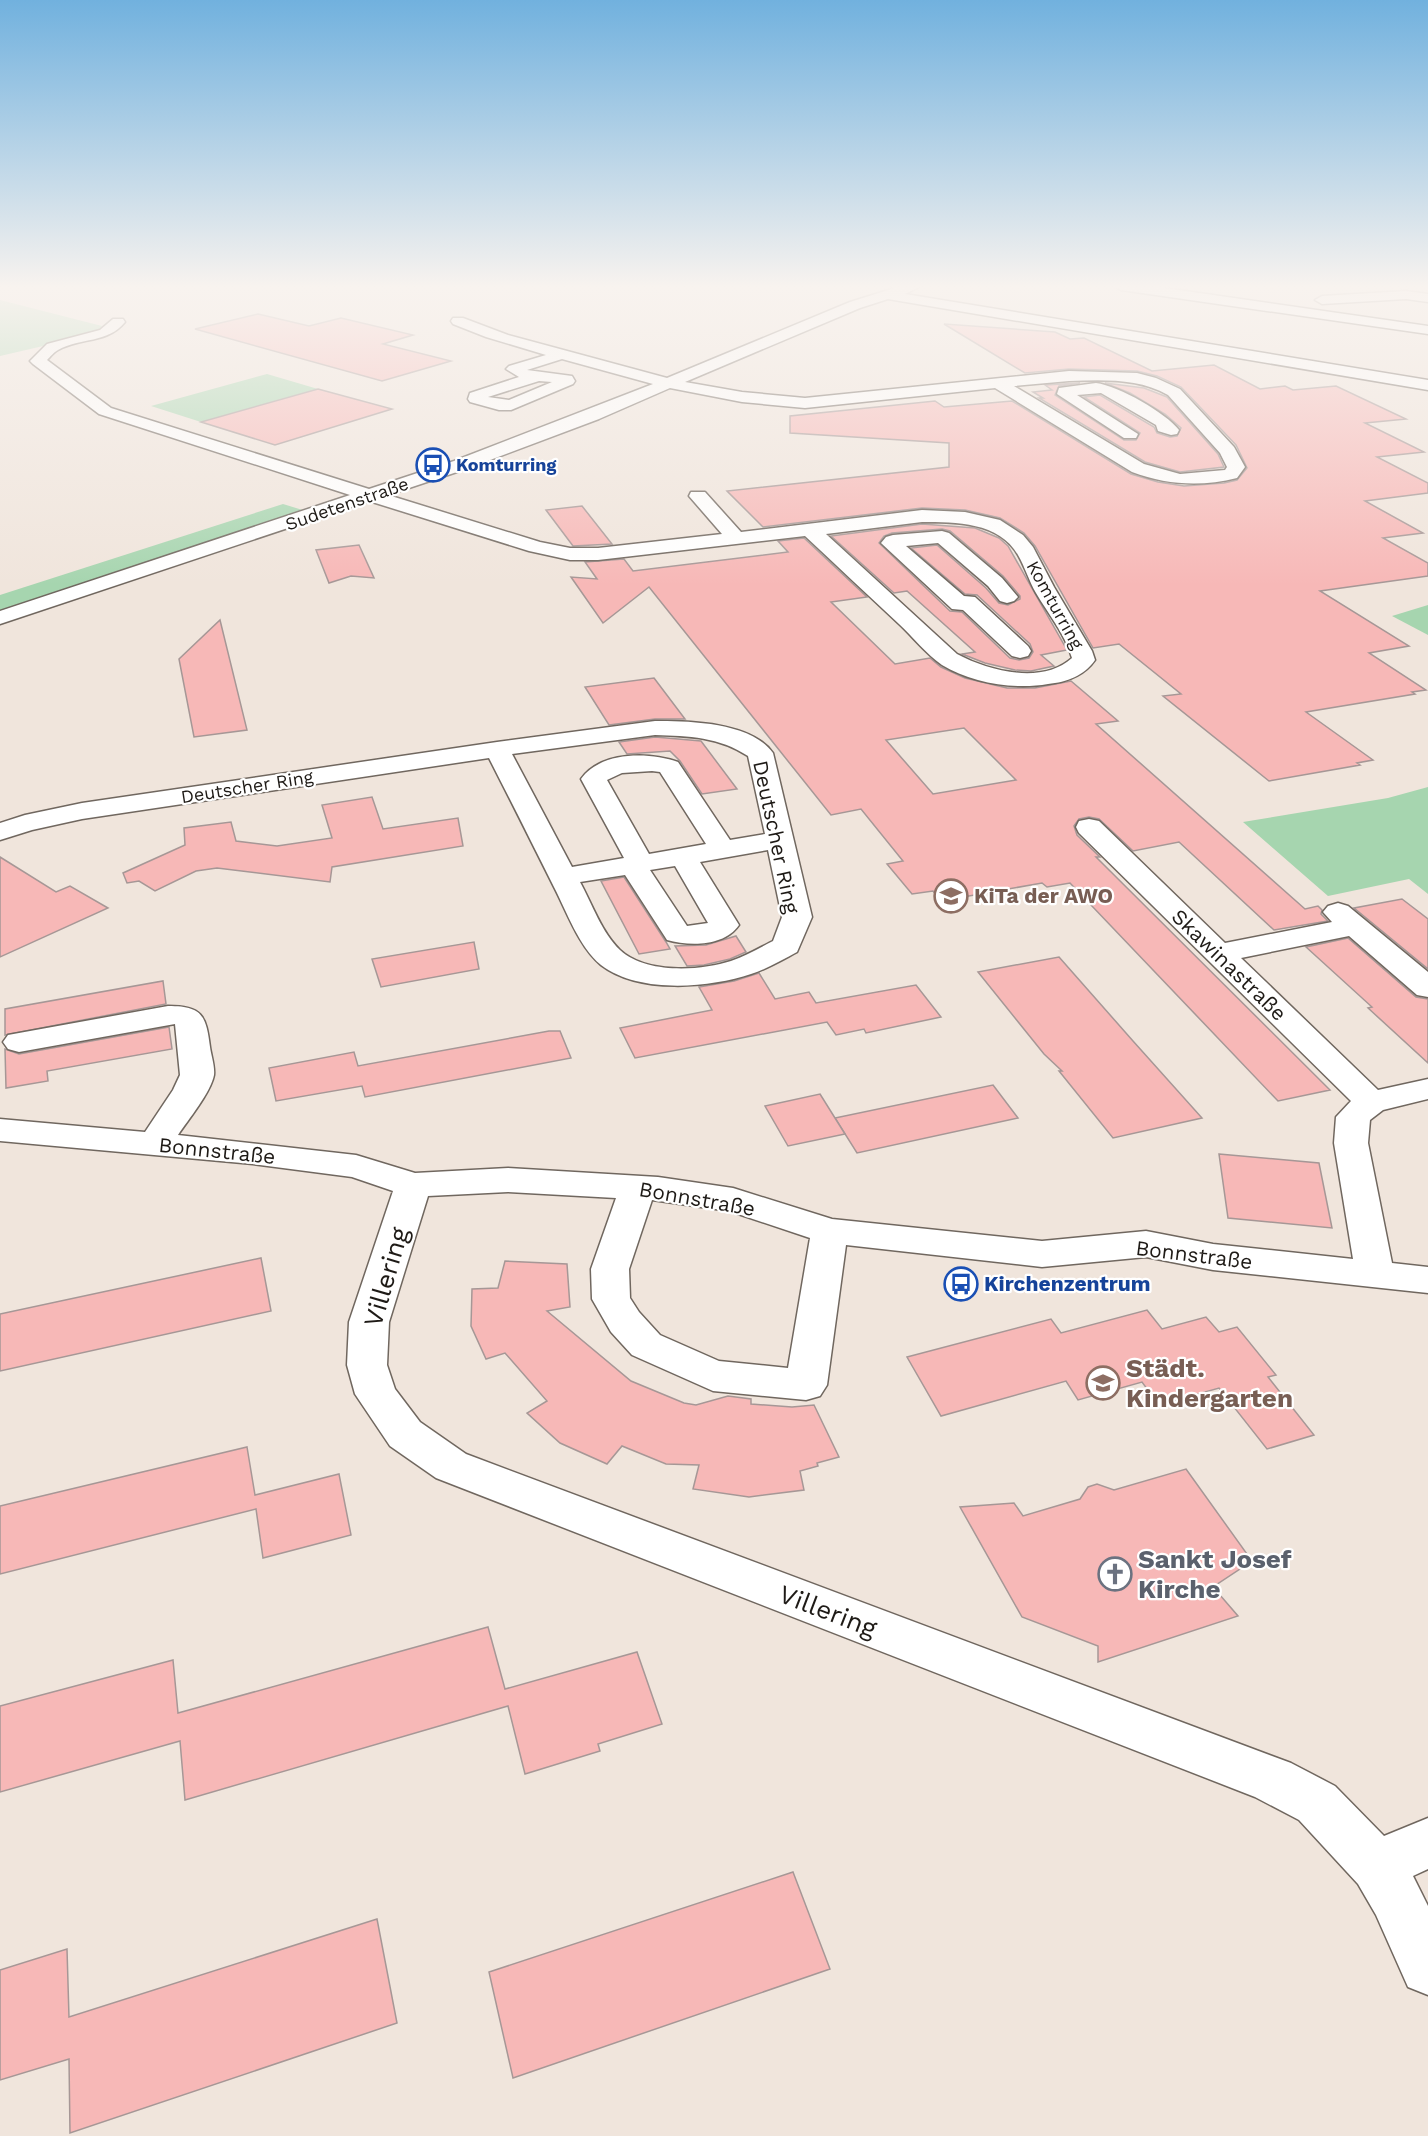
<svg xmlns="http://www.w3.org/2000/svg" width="1428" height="2136" viewBox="0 0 1428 2136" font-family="'Work Sans',sans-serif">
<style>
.green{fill:#a6d5af}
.building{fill:#f7b8b7;stroke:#a69796;stroke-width:1.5;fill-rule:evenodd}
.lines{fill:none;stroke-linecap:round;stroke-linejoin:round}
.minor-casing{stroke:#70675f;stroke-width:3}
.minor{fill:#fff;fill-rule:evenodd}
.labels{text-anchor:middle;stroke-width:4.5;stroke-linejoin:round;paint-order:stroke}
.far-transit-label{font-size:18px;font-weight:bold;fill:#164399;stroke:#fff;text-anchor:start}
.far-street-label{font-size:18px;fill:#1e1a16;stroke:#fff}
.street-label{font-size:21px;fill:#1e1a16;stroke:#fff}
.education-label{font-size:21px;font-weight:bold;fill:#785e54;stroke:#fff;text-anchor:start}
.transit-label{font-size:21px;font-weight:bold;fill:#164399;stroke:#fff;text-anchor:start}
.near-street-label{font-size:26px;fill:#1e1a16;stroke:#fff}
.near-education-label{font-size:26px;font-weight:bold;fill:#785e54;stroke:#fff;text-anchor:start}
.near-worship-label{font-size:26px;font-weight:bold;fill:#5b616d;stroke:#fff;text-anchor:start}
</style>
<rect width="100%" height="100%" fill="#f0e5dc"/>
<!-- green -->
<g class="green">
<polygon points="0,300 102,326 95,334 0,356"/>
<polygon points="267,374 318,389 201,422 151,406"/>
<polygon points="283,504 309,512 0,613 0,595"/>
<polygon points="1428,605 1428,635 1392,616"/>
<polygon points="1428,787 1428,894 1409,879 1328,896 1243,822 1388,798"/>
</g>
<!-- building -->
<g class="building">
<polygon points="258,314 309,326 341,318 413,335 383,344 451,361 382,381 195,329"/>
<polygon points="944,324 1055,332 1070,339 1084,338 1152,371 1214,365 1260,389 1285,386 1293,390 1336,386 1406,419 1365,423 1424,452 1377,457 1428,483 1428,493 1365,501 1423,533 1383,538 1428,563 1428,576 1320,591 1409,646 1369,653 1426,690 1412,692 1415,694 1306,712 1373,760 1357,763 1360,765 1269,781 1163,696 1181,694 1119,644 1093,648 1035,546 1024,533 1000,518 965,510 922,508 763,527 727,491 949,467 949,443 790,433 790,416 935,401 944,407 1012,401 1131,474 1158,482 1184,486 1224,483 1237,480 1247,468 1236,445 1181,387 1157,376 1137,371 1069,369 1025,373"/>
<polygon points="1080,383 1059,386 1055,395 1124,440 1136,440 1140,433 1084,397 1100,395 1154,427 1157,433 1170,437 1177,436 1181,428 1165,414 1130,393 1105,383 1144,388 1167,397 1218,454 1224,467 1180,472 1145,462 1039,398 1043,398 1033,392 1052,390 1045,385"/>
<polygon points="318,389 392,409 275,445 201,422"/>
<polygon points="582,506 612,544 573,546 546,510"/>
<path d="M 922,524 L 975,528 L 999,538 L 1008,546 L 1067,650 L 1041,655 L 1054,666 L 1031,671 L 1015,670 L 985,663 L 962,654 L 975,652 L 907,591 L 894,593 L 831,536 ZM 942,529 L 950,531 L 1003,576 L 1020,596 L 1020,599 L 1008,605 L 999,603 L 986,588 L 937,545 L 911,548 L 965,594 L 977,595 L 1030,644 L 1033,652 L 1029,658 L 1019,660 L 1010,658 L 962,612 L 950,611 L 879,543 L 884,536 L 892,533 Z"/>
<path d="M 804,538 L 867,597 L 831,602 L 895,664 L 930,658 L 941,667 L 965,678 L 1007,688 L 1035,688 L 1071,681 L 1118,721 L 1096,724 L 1305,909 L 1318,906 L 1322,910 L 1321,914 L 1328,921 L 1274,930 L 1179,842 L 1133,851 L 1099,819 L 1089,817 L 1079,819 L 1074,826 L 1077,835 L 1100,857 L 1096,857 L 1330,1090 L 1278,1101 L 1070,883 L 1047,887 L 1042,883 L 941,901 L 933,891 L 912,894 L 887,864 L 903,861 L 861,809 L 831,815 L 649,587 L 603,623 L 571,577 L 597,579 L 585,562 L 624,559 L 633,571 L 788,552 L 778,541 ZM 964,728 L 1016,780 L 933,794 L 886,740 Z"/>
<polygon points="359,545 374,578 351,576 329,583 316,550"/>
<polygon points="220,620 247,730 194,737 179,659"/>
<polygon points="654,678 685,719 655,719 609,725 585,687"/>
<polygon points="655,737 701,741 737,789 702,794 680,761 670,751 627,754 619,742"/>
<polygon points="372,797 383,829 458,818 463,846 332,867 330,882 217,868 196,871 155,891 139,881 127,883 123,873 185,845 184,828 231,822 236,841 277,846 332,838 322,805"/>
<polygon points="0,857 56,892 70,886 108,908 0,957"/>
<polygon points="624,877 666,942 670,949 639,954 601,881"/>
<polygon points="1402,899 1428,919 1428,969 1354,908"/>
<polygon points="736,936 746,952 730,959 704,965 687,966 675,946 706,945"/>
<polygon points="1348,938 1416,997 1428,999 1428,1063 1368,1008 1372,1007 1306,947"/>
<polygon points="474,942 479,969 381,987 372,959"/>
<polygon points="1059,957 1133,1041 1202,1118 1113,1138 1059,1071 1062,1071 1044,1054 978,972"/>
<polygon points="759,973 775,999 809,992 816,1003 916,985 941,1017 866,1033 864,1029 836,1035 827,1022 635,1058 620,1028 712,1010 699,987 734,981"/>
<polygon points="163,981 166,1004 5,1035 5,1009"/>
<polygon points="169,1027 172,1049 47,1071 48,1081 6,1088 5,1049 19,1054"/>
<polygon points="549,1031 560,1031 571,1058 365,1097 362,1086 276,1101 269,1068 354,1052 358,1066"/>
<polygon points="993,1085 1018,1118 857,1153 835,1118"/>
<polygon points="820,1094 845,1134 788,1146 765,1106"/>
<polygon points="1219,1154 1319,1163 1332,1228 1228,1218"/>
<polygon points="261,1258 271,1311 0,1371 0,1314"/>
<polygon points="505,1261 567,1264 570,1307 547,1311 631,1381 684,1403 696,1405 728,1396 751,1399 751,1404 792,1407 814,1405 839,1457 817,1463 818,1466 800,1471 804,1490 749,1497 693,1489 699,1465 666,1464 622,1446 607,1464 560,1443 527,1413 547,1401 505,1353 486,1359 471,1326 472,1289 498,1288"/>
<polygon points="1147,1310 1162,1329 1206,1317 1219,1332 1237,1327 1276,1375 1268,1377 1314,1435 1267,1449 1219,1388 1159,1405 1142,1382 1078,1400 1066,1381 941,1416 907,1357 1051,1319 1061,1333"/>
<polygon points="247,1447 255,1495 339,1474 351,1535 263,1558 256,1509 0,1574 0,1506"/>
<polygon points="1186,1469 1252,1561 1213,1587 1238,1616 1098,1662 1098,1646 1022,1617 960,1507 1014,1503 1023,1516 1080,1499 1088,1487 1097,1484 1114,1490"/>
<polygon points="488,1627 505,1689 637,1652 662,1724 598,1744 600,1751 525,1774 508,1706 185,1800 180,1741 0,1792 0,1706 173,1660 178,1713"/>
<polygon points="793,1872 830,1969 513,2078 489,1972"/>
<polygon points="377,1919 397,2023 70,2133 69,2059 0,2080 0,1970 67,1949 69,2017"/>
</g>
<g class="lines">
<defs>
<g id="minor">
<path d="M 901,286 L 921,286 L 905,294 L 1428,380 L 1428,390 L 888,299 L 860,308 L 685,382 L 742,392 L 805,398 L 1069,371 L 1137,373 L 1156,378 L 1180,389 L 1234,447 L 1245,467 L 1237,478 C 1201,487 1167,485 1132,472 L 995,388 L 805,408 L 742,402 L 670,388 L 599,419 L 466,469 L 388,495 L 540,542 L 570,548 L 598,548 L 722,534 L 689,496 L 691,492 L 705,492 L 741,532 L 922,510 L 965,512 L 1000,520 L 1023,535 L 1033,547 L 1054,587 L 1092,651 L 1095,660 C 1084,676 1067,682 1048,684 C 1015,690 971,683 942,665 C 926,654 913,637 899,624 C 868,595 837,566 805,536 L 598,560 L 570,560 L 529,551 L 369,501 L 0,624 L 0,611 L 350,495 L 99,414 L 33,364 L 30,361 L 47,344 L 100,330 L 113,319 L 123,319 L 125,322 C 107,344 81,337 58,350 C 54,352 50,357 47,360 L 111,408 L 369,489 L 454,461 L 653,384 L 562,359 L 527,370 L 572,376 L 575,381 L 573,384 L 511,410 L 499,410 L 470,402 L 468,399 L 470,393 L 519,377 L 506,369 L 509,366 L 546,355 L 486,337 L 453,324 L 451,321 L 453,318 L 463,318 L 508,335 L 667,378 L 850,302 ZM 539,381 L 552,382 L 509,400 L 488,397 ZM 1069,381 C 1103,380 1138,378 1168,395 L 1220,453 L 1227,467 L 1225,470 L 1180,474 L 1144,464 L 1014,386 ZM 922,522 C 956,522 999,522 1018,555 C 1025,567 1029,581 1036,593 C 1049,615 1065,634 1072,658 C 1042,685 989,671 957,654 L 826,534 Z"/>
<polygon points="1115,286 1151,286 1428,326 1428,334 1121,290"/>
<polygon points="1406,291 1428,294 1428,302 1406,299 1322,304 1315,300 1322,296"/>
<path d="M 1096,383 C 1119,386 1166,413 1179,430 L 1177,434 L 1171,435 L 1158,431 L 1156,425 L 1101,393 L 1077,395 L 1138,434 L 1136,438 L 1124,438 L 1057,394 L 1059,388 Z"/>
<polygon points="942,531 949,533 1002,578 1018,597 1014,601 1007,603 1000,601 988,586 938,543 906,546 964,596 975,597 1028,646 1031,651 1028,656 1020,658 1012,656 963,610 952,609 881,543 886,537 893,535"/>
<path d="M 655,721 C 689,721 751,722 773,753 L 812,917 L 797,952 C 782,960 767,969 751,974 C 709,988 639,994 601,965 C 579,947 567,912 554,887 C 533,845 511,801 489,758 L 82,819 L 32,830 L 0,840 L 0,823 L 25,815 L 82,803 L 497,742 ZM 655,735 C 689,736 719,737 748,756 L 765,834 L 730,840 L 678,762 C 649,752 601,751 581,779 L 624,858 L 572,867 L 512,754 ZM 652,771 L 660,772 L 706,844 L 649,854 L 607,780 L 622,773 ZM 768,850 L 782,917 L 773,941 C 759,948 746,956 731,961 C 700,971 646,974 620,950 C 602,933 592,904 580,882 L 625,875 L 667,940 C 689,946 724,947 739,925 L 700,862 ZM 675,866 L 708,923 L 687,926 L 650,870 Z"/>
<path d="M 1089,819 L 1099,821 L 1225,943 L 1332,922 L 1323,912 L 1328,906 L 1338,903 L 1348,906 L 1428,972 L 1428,997 L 1417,995 L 1349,936 L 1241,958 L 1378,1090 L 1428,1079 L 1428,1099 L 1383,1110 L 1370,1120 L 1368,1143 L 1392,1263 L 1428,1267 L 1428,1293 L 1213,1270 L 1146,1257 L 1042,1267 L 846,1245 L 827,1385 L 820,1396 L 806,1400 L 713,1391 L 632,1355 L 611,1332 L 592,1299 L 591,1269 L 616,1198 L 508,1192 L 428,1196 L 389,1322 L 387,1365 L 395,1389 L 420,1422 L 466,1454 L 1291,1763 L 1335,1786 L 1384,1836 L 1428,1818 L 1428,1869 L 1413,1876 L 1428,1906 L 1428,1995 L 1408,1987 L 1376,1915 L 1358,1884 L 1299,1820 L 1255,1797 L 436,1478 L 390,1446 L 355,1394 L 347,1365 L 349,1322 L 393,1191 L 352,1177 L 253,1164 L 0,1141 L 0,1119 L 145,1132 L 173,1090 L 180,1075 L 175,1024 L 19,1052 L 8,1049 L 3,1042 L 8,1035 L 168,1006 C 202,1006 206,1015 210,1047 C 211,1055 215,1066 214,1075 C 211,1092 188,1120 178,1135 L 356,1155 L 415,1173 L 508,1168 L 658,1177 L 733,1188 L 832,1219 L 1042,1241 L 1146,1231 L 1213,1244 L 1353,1259 L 1334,1143 L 1336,1117 L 1351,1101 L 1079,833 L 1076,827 L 1079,821 ZM 652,1200 L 729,1211 L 810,1238 L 788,1368 L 719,1361 L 660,1335 L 639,1312 L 630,1298 L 629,1269 Z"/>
</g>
</defs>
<!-- minor casing -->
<use href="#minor" class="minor-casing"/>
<!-- minor -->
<use href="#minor" class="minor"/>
</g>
<!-- sky -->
<linearGradient id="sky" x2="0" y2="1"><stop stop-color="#71b1de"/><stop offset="0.49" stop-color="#f8f3ef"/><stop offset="1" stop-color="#f8f3ef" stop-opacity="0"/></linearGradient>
<rect width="1428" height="585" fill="url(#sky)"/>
<!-- icons -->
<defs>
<symbol id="bus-ring" viewBox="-11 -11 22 22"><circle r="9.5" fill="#fff" stroke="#1a4fb4" stroke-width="1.5"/><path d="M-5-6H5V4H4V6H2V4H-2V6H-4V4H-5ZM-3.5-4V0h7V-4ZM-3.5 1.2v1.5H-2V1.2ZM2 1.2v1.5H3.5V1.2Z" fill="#1a4fb4"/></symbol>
<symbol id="school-ring" viewBox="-11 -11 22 22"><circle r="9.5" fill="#fff" stroke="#8d6e63" stroke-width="1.5"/><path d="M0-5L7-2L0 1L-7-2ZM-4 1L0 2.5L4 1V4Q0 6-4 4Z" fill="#8d6e63"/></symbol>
<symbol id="church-ring" viewBox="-11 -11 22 22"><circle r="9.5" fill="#fff" stroke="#6b7280" stroke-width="1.5"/><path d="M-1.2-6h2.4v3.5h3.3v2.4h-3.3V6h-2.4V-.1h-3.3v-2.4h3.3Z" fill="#6b7280"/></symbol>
</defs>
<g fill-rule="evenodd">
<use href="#bus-ring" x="414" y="446" width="38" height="38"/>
<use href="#school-ring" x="932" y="877" width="38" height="38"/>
<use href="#bus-ring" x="942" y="1265" width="38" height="38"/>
<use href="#school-ring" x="1084" y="1364" width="38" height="38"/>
<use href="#church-ring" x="1096" y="1555" width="38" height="38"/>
</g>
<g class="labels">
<!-- far-transit labels -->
<g class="far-transit-label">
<text x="456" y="471">Komturring</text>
</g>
<!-- far-street labels -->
<g class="far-street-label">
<text transform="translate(347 504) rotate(-19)" y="6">Sudetenstraße</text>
<text transform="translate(1055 605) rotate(61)" y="6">Komturring</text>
<text transform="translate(247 787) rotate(-9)" y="6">Deutscher Ring</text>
</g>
<!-- street labels -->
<g class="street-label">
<text transform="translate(776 837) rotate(78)" y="7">Deutscher Ring</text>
<text transform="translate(1229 965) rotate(44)" y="7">Skawinastraße</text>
<text transform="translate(217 1151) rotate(6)" y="7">Bonnstraße</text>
<text transform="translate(697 1199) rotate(10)" y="7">Bonnstraße</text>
<text transform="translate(1194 1255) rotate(7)" y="7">Bonnstraße</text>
</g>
<!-- education labels -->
<g class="education-label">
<text x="974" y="903">KiTa der AWO</text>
</g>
<!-- transit labels -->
<g class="transit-label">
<text x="984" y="1291">Kirchenzentrum</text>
</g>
<!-- near-street labels -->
<g class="near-street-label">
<text transform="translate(386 1277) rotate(-74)" y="9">Villering</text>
<text transform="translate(828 1611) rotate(21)" y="9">Villering</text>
</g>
<!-- near-education labels -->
<g class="near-education-label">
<text x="1126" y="1377">Städt.<tspan x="1126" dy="30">Kindergarten</tspan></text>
</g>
<!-- near-worship labels -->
<g class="near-worship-label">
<text x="1138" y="1568">Sankt Josef<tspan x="1138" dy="30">Kirche</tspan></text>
</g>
</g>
</svg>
